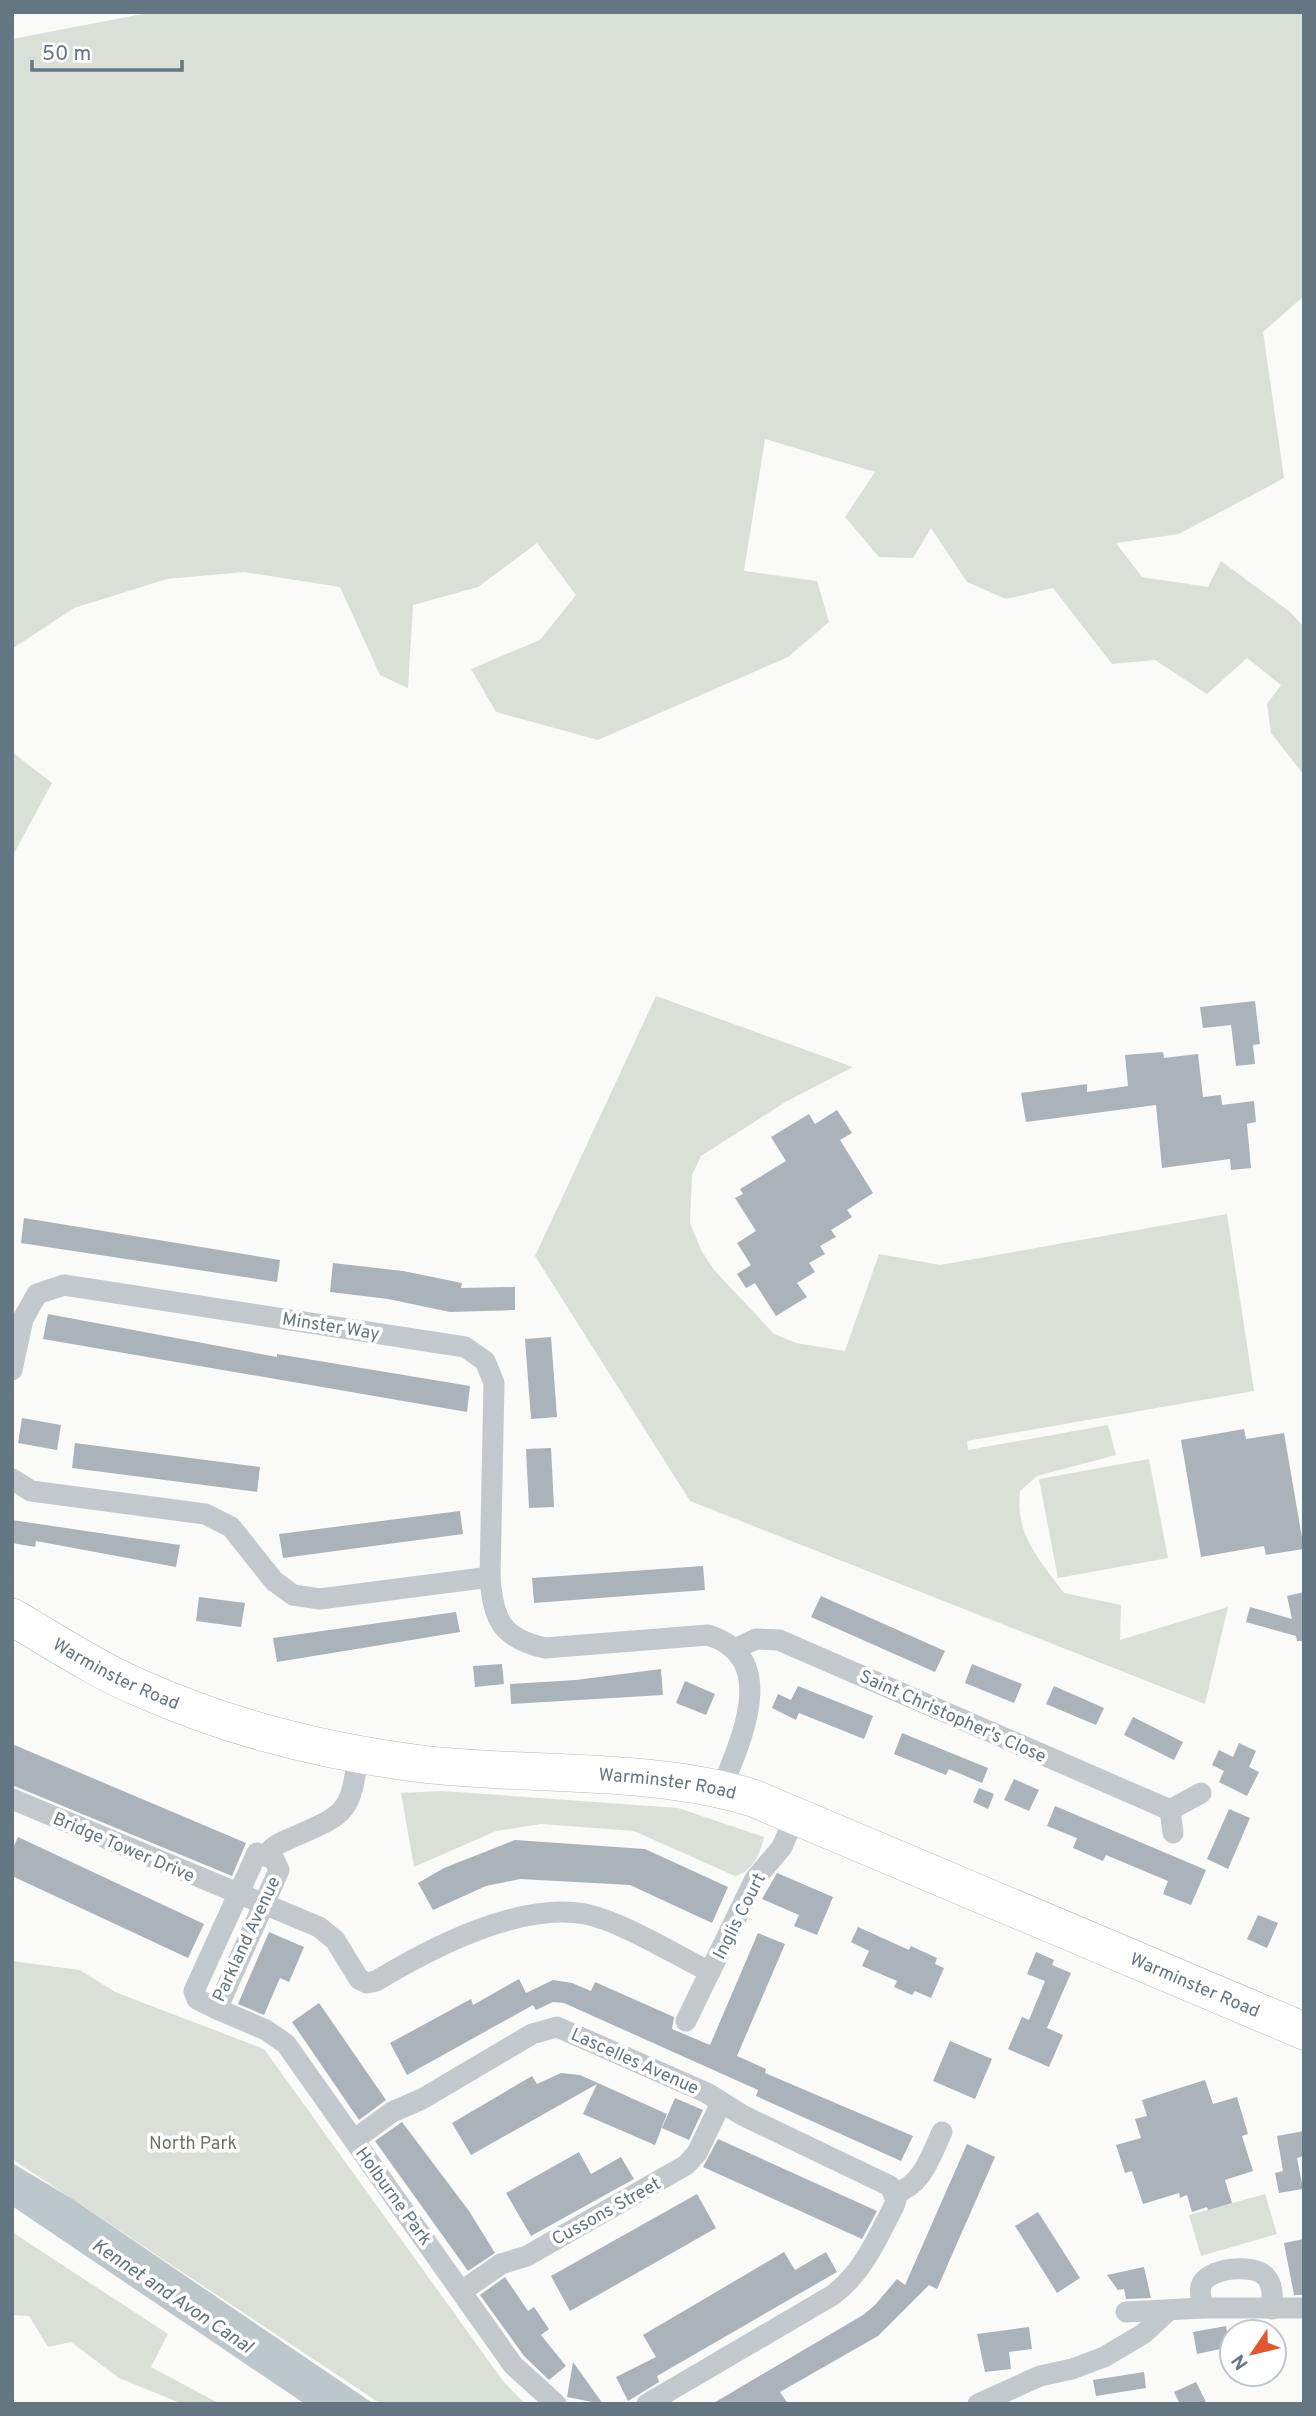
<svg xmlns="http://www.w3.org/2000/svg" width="1316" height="2416" viewBox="0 0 1316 2416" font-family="Overpass,sans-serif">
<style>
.green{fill:#dadfd7}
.water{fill:#bbc7cb}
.building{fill:#aab3b9}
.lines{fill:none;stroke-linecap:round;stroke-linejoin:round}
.highway-casing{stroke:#b4b9bd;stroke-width:38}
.street{stroke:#c3c8cc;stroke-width:21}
.highway{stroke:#fff;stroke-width:37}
.labels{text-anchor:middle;stroke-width:7;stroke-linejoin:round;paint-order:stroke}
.street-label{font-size:18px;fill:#657683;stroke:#fff}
.park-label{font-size:18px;fill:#687a64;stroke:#fff}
.water-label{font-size:19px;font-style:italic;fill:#60757c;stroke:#fff}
</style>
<rect width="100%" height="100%" fill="#fafaf8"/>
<!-- green -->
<g class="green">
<polygon points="153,12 1304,12 1304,296 1263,332 1284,478 1179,534 1116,543 1142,577 1208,587 1221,561 1290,612 1304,627 1304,775 1271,733 1267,704 1281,685 1247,658 1207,694 1155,660 1112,664 1053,588 1006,599 967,582 931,528 913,558 879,557 845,517 875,472 765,439 744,571 817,581 829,622 788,657 598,740 496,712 471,669 540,640 576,595 537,543 478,587 413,605 408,688 380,675 340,587 244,572 167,579 74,608 12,649 12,39"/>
<polygon points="12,752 52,783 12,857"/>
<path d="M 656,996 L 853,1067 L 787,1101 L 701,1156 L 692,1175 L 690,1223 L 701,1250 L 714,1270 L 774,1334 L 796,1343 L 845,1351 L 879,1254 L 940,1265 L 1227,1214 L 1254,1391 L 967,1441 L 968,1450 L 1108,1425 L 1116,1455 L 1037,1476 L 1020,1491 C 1015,1535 1039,1559 1064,1593 L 1121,1605 L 1120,1640 L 1228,1607 L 1205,1704 L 690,1501 L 535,1256 Z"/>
<polygon points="1149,1459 1168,1558 1058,1578 1039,1479"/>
<path d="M 443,1791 L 678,1808 L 764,1837 C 760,1854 753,1871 735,1876 L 634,1831 L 541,1824 L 496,1831 L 414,1867 L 401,1793 Z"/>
<polygon points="12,1961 80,1970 115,1992 264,2049 503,2381 525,2404 381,2404 12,2159"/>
<polygon points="1265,2194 1277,2234 1201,2256 1189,2215"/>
<polygon points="12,2232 168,2334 151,2367 220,2404 183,2404 119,2378 71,2342 48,2347 29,2316 12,2315"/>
</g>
<!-- water -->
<polygon class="water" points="12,2163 71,2198 374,2404 305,2404 12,2206"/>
<!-- building -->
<g class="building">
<polygon points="1255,1001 1260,1044 1253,1045 1255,1064 1236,1066 1231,1025 1203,1028 1200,1007"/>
<polygon points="1163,1052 1164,1058 1198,1054 1203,1097 1221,1095 1222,1105 1254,1101 1256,1122 1247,1124 1251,1168 1231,1170 1230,1159 1162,1168 1156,1105 1026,1122 1021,1093 1087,1084 1087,1092 1128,1086 1125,1055"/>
<polygon points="837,1110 852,1133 840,1140 873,1193 847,1210 852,1217 831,1230 836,1237 820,1246 825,1254 809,1263 815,1272 797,1283 807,1297 776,1316 755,1283 746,1288 737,1274 751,1265 737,1243 756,1231 735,1198 743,1194 740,1189 786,1161 771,1137 809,1114 815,1124"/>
<polygon points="24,1218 280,1260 277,1282 21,1243"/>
<polygon points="333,1263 403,1271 462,1283 461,1288 515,1287 515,1310 450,1312 388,1299 330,1292"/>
<polygon points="48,1314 277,1357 277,1354 470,1386 467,1412 43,1339"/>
<polygon points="551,1337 557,1417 531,1419 525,1339"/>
<polygon points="22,1418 61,1425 57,1450 18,1443"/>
<polygon points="1244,1429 1246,1439 1284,1433 1304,1549 1266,1555 1264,1546 1201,1557 1181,1440"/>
<polygon points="75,1443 260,1467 257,1492 72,1468"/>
<polygon points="551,1448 554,1507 529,1508 526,1449"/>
<polygon points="460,1511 463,1534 283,1558 279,1534"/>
<polygon points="12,1520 180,1545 176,1567 36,1541 35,1547 12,1543"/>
<polygon points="703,1566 705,1590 534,1603 532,1578"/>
<polygon points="1304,1592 1304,1641 1297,1641 1296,1636 1246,1622 1250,1607 1292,1619 1287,1596"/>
<polygon points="821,1596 945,1651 935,1672 811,1617"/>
<polygon points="199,1597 245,1603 241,1627 196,1621"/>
<polygon points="456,1612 460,1632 277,1662 273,1638"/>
<polygon points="502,1664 504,1684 475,1687 473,1666"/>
<polygon points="972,1664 1022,1684 1014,1703 965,1683"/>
<polygon points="661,1669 663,1695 511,1704 510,1684 576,1680"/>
<polygon points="685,1681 715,1694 706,1715 676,1703"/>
<polygon points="798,1686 873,1716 864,1739 799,1713 796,1720 772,1708 778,1694 791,1700"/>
<polygon points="1054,1686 1104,1708 1096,1725 1046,1704"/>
<polygon points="1133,1717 1183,1742 1174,1760 1124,1735"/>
<polygon points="902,1733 988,1768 982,1783 949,1769 946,1775 894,1754"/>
<polygon points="1239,1743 1256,1751 1249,1767 1259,1772 1247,1796 1219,1782 1224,1771 1212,1765 1219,1750 1233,1757"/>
<polygon points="12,1744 246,1843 232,1876 12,1785"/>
<polygon points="1014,1779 1039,1790 1029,1811 1004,1800"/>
<polygon points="979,1788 994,1794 988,1809 973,1802"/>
<polygon points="1055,1806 1206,1870 1191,1905 1163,1894 1168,1881 1106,1855 1103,1861 1073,1848 1077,1838 1047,1826"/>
<polygon points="1229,1809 1250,1818 1228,1869 1207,1859"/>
<polygon points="18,1837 204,1924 188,1958 12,1876 12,1850"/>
<polygon points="515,1840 645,1849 728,1887 712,1923 630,1885 520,1879 486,1886 433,1910 418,1883 444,1868"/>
<polygon points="777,1873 833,1897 817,1935 794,1926 799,1915 762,1899"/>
<polygon points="1258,1915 1278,1923 1267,1948 1247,1939"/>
<polygon points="858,1927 909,1950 911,1946 937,1958 935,1964 944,1968 931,1998 915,1991 912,1995 894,1987 897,1981 862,1966 869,1951 851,1942"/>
<polygon points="269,1932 304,1947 289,1982 280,1978 264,2015 238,2004"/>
<polygon points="758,1933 785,1944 737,2056 766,2069 765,2073 913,2136 901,2161 756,2096 758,2090 564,2003 553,2002 536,2010 531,2002 533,2005 407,2075 390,2043 471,1999 473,2005 519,1979 526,1993 553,1980 572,1983 591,1991 595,1982 674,2017 672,2029 710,2045"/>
<polygon points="1036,1952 1054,1960 1052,1965 1071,1973 1047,2028 1063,2035 1049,2067 1008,2049 1022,2017 1029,2020 1045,1981 1027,1974"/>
<polygon points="319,2003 386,2100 359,2120 292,2022"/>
<polygon points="950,2041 992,2059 975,2099 933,2081"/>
<polygon points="561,2073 580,2075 667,2114 655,2145 583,2114 597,2084 471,2155 452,2123 532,2076 537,2084"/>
<polygon points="1205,2080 1213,2104 1237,2097 1248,2134 1242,2136 1253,2171 1225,2180 1232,2203 1208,2210 1207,2207 1192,2212 1187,2195 1180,2198 1179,2193 1143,2204 1132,2171 1125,2173 1116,2145 1141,2138 1135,2119 1147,2116 1142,2100"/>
<polygon points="675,2098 703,2110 689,2140 662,2128"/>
<polygon points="402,2122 469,2211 495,2253 468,2271 375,2141"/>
<polygon points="1304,2131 1304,2156 1297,2158 1303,2189 1279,2193 1275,2173 1283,2171 1277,2136"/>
<polygon points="718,2139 877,2211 862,2239 703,2167"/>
<polygon points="967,2144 995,2157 937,2289 929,2285 878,2336 780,2392 788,2404 712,2404 863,2315 875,2305 897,2279 905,2285"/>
<polygon points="579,2152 591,2174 621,2157 634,2179 531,2236 506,2193"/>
<polygon points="697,2194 716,2228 570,2311 551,2276"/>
<polygon points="1038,2212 1080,2278 1057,2293 1015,2226"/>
<polygon points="1304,2239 1304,2295 1294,2295 1284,2243"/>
<polygon points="784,2252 795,2270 826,2252 837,2272 657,2376 659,2382 628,2401 616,2377 656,2357 643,2335"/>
<polygon points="1144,2267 1151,2298 1126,2299 1124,2289 1118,2290 1107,2275"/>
<polygon points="505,2277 528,2311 534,2307 549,2329 541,2335 566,2366 549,2380 524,2356 480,2295"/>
<polygon points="1226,2326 1230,2347 1197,2354 1193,2332"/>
<polygon points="1029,2327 1032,2349 1009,2352 1011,2369 985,2372 977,2334"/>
<polygon points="573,2362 603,2404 567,2397"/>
<polygon points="1144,2372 1146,2388 1096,2396 1093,2380"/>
<polygon points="1196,2382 1207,2404 1180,2404 1174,2392"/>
</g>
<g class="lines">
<defs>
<g id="highway">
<path id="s1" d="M 12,1617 C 55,1642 97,1670 142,1689 C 230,1728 326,1752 422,1764 C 532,1777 647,1766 753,1798 L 1304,2031"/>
</g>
</defs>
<!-- highway casing -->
<use href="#highway" class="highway-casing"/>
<!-- street -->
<g class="street">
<path d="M 12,1370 L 23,1319 L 37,1294 L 64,1285 L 465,1347 L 485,1361 L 494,1383 L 490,1577 C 493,1619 501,1638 545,1648 L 708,1635 C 781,1658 740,1741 722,1788"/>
<polyline points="12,1479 31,1491 205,1514 231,1527 274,1581 293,1595 320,1599 490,1577"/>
<polyline points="735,1649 756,1639 779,1640 1170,1810"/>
<path d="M 12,1799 L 319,1927 L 335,1940 L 359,1979 L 367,1983 L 376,1981 C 431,1948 518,1902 585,1914 C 621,1921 676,1955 710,1972"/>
<polyline points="1173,1833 1170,1810 1201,1793"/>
<polygon points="257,1853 274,1859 279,1870 217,2009 197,1999 194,1991"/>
<path d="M 267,1855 C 272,1846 280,1843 289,1839 C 345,1814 351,1816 358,1753"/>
<polyline points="217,2009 266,2030 286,2044 513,2365 556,2404"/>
<polyline points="686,2021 755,1879 782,1847 796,1814"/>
<path d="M 354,2140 L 392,2112 L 422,2099 L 532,2034 L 557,2027 L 707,2093 L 742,2115 L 890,2186 L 896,2200 L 894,2206 C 877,2239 863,2272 833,2295 L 647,2404"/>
<path d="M 894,2194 C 923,2185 930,2157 942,2132"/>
<polyline points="462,2291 501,2264 527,2256 686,2165 697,2153 721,2103"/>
<path d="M 1203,2308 C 1202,2302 1199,2292 1201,2286 C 1207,2267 1255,2263 1266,2277 C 1274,2286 1272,2298 1272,2309"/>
<polyline points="1126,2312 1203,2308 1304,2308"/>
<polyline points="978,2404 1040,2376 1072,2369 1104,2357 1143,2334 1169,2310"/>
</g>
<!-- highway -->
<use href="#highway" class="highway"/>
</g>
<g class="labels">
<!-- street labels -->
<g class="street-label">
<text transform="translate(331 1326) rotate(9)" y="6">Minster Way</text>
<text dy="6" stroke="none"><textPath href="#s1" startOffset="119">Warminster Road</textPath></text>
<text transform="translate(953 1716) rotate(24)" y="6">Saint Christopher's Close</text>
<text dy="6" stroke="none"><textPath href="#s1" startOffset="686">Warminster Road</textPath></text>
<text transform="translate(124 1847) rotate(23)" y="6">Bridge Tower Drive</text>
<text transform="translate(739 1916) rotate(-63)" y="6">Inglis Court</text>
<text transform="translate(246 1939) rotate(-65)" y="6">Parkland Avenue</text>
<text dy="6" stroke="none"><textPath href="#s1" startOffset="1253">Warminster Road</textPath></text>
<text transform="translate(635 2061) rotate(24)" y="6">Lascelles Avenue</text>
<text transform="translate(394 2196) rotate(54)" y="6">Holburne Park</text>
<text transform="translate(606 2211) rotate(-29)" y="6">Cussons Street</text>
</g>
<!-- park labels -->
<g class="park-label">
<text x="193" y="2149">North Park</text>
</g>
<!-- water labels -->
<g class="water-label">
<text transform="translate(173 2295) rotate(34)" y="7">Kennet and Avon Canal</text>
</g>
</g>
<!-- border -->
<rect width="1316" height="2416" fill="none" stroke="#657683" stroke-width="28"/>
<!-- north arrow -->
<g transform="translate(1253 2353) rotate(235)"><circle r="33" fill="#ffffff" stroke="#c1c8cd" stroke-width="2"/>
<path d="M0-5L12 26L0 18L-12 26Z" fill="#e4572e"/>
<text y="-10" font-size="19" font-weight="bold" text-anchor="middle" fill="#657683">N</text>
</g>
<!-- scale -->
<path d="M32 60v10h150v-10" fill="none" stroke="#657683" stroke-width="3.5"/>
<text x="42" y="60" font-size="21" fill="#657683" stroke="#ffffff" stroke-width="5" paint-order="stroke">50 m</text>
</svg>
